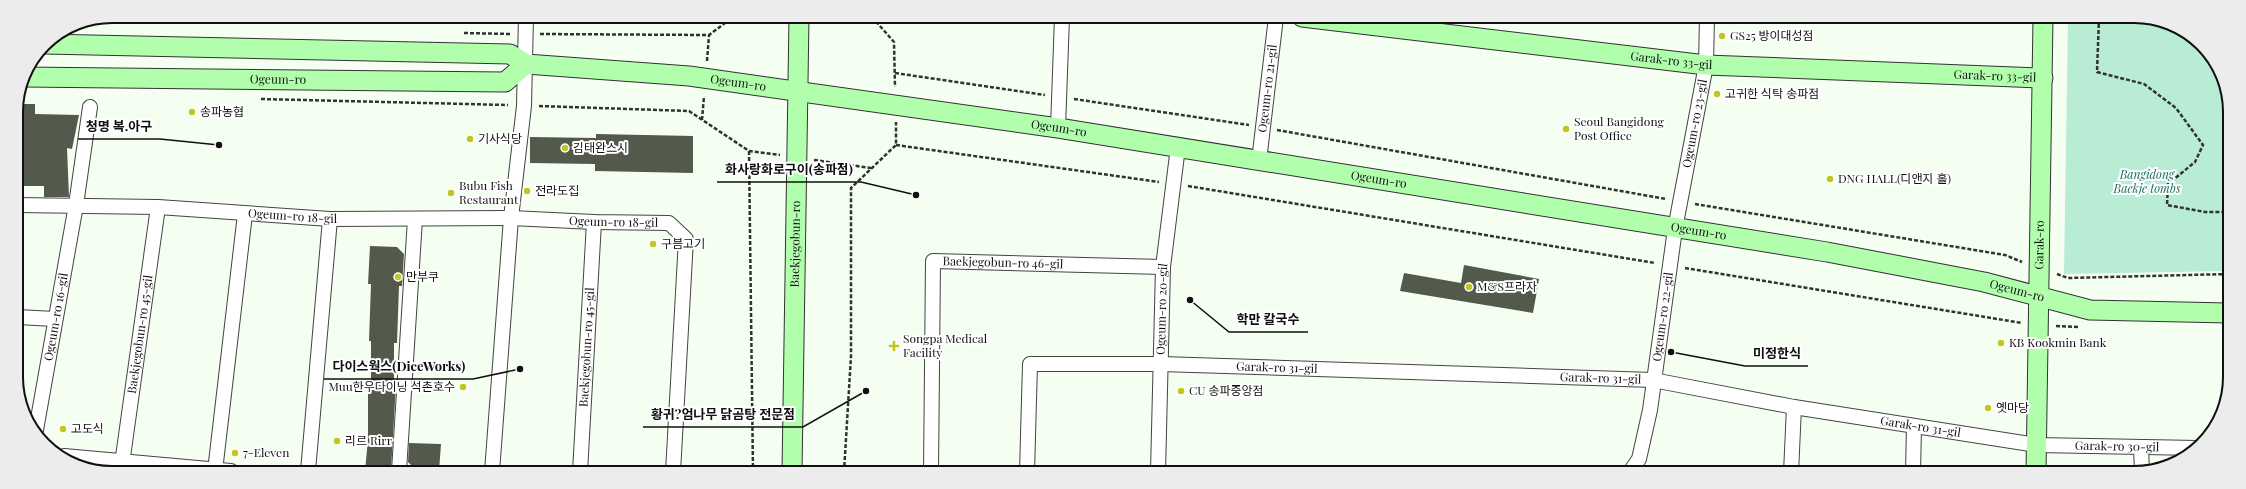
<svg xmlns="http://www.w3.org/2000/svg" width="2246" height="489" viewBox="0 0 2246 489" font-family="'Playfair Display','Noto Sans KR',serif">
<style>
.green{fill:#b9ecd5}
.building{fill:#53594b}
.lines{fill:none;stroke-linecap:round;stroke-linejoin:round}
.street-casing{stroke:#434343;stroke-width:16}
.secondary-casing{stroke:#323232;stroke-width:21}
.path{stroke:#323232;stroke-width:2.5;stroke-dasharray:4 2;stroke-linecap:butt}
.street{stroke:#fff;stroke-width:14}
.secondary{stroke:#b1ffad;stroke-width:19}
.poi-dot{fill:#c2c621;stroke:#fff;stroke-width:1.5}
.labels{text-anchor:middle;stroke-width:4;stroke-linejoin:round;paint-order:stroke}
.poi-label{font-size:12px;fill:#101010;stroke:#fff;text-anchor:start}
.street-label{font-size:12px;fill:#101010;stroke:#fff}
.park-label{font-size:12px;font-style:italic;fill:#1c6b60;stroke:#fff}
.rim{fill:none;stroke:#101010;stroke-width:2}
.leader{fill:none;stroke:#101010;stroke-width:1.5}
.callout-dot{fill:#101010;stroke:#fff;stroke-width:1.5}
.callout-label{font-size:13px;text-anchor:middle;font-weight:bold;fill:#101010;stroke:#fff;stroke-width:4;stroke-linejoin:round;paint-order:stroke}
</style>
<rect width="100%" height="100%" fill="#f4fff2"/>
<!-- green -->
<polygon class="green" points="2068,18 2153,18 2202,44 2228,93 2228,271 2064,274"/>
<!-- building -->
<g class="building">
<polygon points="17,104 35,104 35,114 79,115 72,149 67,148 69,197 44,197 44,186 17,186"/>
<polygon points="596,134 693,136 693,173 595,171 595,164 530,163 530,137 596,138"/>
<polygon points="370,246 397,247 404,254 402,286 399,286 397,343 394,343 394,384 396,384 391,470 389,471 365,471 368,439 368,383 371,383 371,341 369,341 371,284 368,284"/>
<polygon points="1464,265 1539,279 1533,313 1400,291 1404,273 1461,283"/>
<polygon points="409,443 441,444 439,471 417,471 408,462"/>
</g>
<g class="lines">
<defs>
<g id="street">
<polyline points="1058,128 1062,17"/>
<path id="s1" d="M 1259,161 L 1276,17"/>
<path id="s2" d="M 17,205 L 158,207 L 330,219 L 511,218 L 594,222 L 669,223 L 686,239 L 673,472"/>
<polyline points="17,317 55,319"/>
<path id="s3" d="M 36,430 L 76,205 L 90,107"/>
<polyline points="2141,447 2142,472"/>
<polyline points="64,456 231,471"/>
<path id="s4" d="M 121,471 L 158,207"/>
<polyline points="215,471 245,214"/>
<polyline points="308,471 330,219"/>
<polyline points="399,471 415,219"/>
<polyline points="492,472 511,218 524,106 526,16"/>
<path id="s5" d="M 580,472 L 594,222"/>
<path id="s6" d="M 931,472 L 933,261 L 1163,267"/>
<path id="s7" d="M 1027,472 L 1030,364 L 1161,364 L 1653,380 L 1794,407 L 2036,445 L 2198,448"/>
<path id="s8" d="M 1158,472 L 1163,267 L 1178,147"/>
<path id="s9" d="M 1630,472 L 1639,459 L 1650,410 L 1675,229 L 1706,65 L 1707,17"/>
<polyline points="1791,473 1794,407"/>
<polyline points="1913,473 1914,426"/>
</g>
<g id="secondary">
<path id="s10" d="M 1302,17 L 1706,65 L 2043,78"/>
<path id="s11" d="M 44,44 L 510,54 L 526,64 L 689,76 L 1058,128 L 1827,252 L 1984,282 L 2090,310 L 2228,313"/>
<path id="s12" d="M 23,77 L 505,82 L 526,64"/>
<path id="s13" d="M 792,472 L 799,17"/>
<path id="s14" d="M 2036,473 L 2043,18"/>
</g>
</defs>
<!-- street casing -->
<use href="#street" class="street-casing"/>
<!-- secondary casing -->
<use href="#secondary" class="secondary-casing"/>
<!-- path -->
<g class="path">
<polyline points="872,17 894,42 895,87"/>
<polyline points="2099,18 2097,72 2144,84 2176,108 2203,145 2195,162 2168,184 2167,205 2205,212 2228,212"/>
<polyline points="464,33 511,34"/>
<polyline points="540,34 709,35 733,17"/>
<polyline points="707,61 709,35"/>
<polyline points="895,73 1045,95"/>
<polyline points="261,99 508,105"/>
<polyline points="1074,99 1249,125"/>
<polyline points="539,106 689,111 749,151 780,155"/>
<polyline points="702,120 704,96"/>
<polyline points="1277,130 1666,199"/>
<polyline points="896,145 1159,182"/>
<polyline points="749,151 753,472"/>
<polyline points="814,160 871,168"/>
<polyline points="1188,186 1655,263"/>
<polyline points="1695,204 2005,255 2022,262"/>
<polyline points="1685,268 2022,323"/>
<polyline points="2057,274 2068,278 2228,274"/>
<polyline points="2056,326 2079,327"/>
<polyline points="844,472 851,356 851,188 896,145 896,122"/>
</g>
<!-- street -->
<use href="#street" class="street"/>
<!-- secondary -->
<use href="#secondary" class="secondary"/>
</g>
<!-- markers -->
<g class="poi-dot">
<circle cx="1722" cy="36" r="4"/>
<circle cx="1717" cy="94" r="4"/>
<circle cx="192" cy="112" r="4"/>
<circle cx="1566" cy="129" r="4"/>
<circle cx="470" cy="139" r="4"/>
<circle cx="565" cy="148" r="4"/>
<circle cx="1830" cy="179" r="4"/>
<circle cx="527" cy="191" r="4"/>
<circle cx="451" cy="193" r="4"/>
<circle cx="653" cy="244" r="4"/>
<circle cx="398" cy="277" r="4"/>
<circle cx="1469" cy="287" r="4"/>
<circle cx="2001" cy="343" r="4"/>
<path d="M892 340h4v4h4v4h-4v4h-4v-4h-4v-4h4z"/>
<circle cx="463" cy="387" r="4"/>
<circle cx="1181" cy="391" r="4"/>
<circle cx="1988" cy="408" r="4"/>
<circle cx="63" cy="429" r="4"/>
<circle cx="337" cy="441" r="4"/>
<circle cx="235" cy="453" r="4"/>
</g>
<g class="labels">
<!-- poi labels -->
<g class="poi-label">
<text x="1730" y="40">GS25 방이대성점</text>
<text x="1725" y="98">고귀한 식탁 송파점</text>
<text x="200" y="116">송파농협</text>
<text x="1574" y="126">Seoul Bangidong<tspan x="1574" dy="14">Post Office</tspan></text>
<text x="478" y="143">기사식당</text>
<text x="573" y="152">김태완스시</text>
<text x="1838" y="183">DNG HALL(디앤지 홀)</text>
<text x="459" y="190">Bubu Fish<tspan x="459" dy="14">Restaurant</tspan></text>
<text x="535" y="195">전라도집</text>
<text x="661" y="248">구븜고기</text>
<text x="406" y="281">만부쿠</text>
<text x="1477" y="291">M&amp;S프라자</text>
<text x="903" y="343">Songpa Medical<tspan x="903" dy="14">Facility</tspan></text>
<text x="2009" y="347">KB Kookmin Bank</text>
<text x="455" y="391" text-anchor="end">Muu한우다이닝 석촌호수</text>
<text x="1189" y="395">CU 송파중앙점</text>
<text x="1996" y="412">옛마당</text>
<text x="71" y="433">고도식</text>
<text x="345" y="445">리르 Rirr</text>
<text x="243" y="457">7-Eleven</text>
</g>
<!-- street labels -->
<g class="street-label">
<text dy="4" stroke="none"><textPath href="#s10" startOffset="372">Garak-ro 33-gil</textPath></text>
<text dy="4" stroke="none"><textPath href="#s10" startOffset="696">Garak-ro 33-gil</textPath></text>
<text dy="4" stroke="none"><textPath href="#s12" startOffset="255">Ogeum-ro</textPath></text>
<text dy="4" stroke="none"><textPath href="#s11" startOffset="698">Ogeum-ro</textPath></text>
<text dy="4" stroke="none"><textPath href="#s1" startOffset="73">Ogeum-ro 21-gil</textPath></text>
<text dy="4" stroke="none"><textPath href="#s9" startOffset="356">Ogeum-ro 23-gil</textPath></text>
<text dy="4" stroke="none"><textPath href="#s11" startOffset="1022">Ogeum-ro</textPath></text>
<text dy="4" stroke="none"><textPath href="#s11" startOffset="1346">Ogeum-ro</textPath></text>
<text dy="4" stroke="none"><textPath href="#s2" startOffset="276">Ogeum-ro 18-gil</textPath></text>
<text dy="4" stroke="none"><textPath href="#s2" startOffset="597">Ogeum-ro 18-gil</textPath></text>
<text dy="4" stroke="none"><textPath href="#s11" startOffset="1670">Ogeum-ro</textPath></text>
<text dy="4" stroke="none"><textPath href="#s13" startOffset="228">Baekjegobun-ro</textPath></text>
<text dy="4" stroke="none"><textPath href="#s14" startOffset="228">Garak-ro</textPath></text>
<text dy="4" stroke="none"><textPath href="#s6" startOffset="281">Baekjegobun-ro 46-gil</textPath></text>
<text dy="4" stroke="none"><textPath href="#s11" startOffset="1994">Ogeum-ro</textPath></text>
<text dy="4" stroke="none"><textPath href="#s8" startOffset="163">Ogeum-ro 20-gil</textPath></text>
<text dy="4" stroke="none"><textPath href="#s3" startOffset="115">Ogeum-ro 16-gil</textPath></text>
<text dy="4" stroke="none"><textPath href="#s9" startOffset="160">Ogeum-ro 22-gil</textPath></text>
<text dy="4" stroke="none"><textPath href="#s4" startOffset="138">Baekjegobun-ro 45-gil</textPath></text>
<text dy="4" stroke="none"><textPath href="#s5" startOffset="125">Baekjegobun-ro 45-gil</textPath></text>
<text dy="4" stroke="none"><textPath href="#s7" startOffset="355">Garak-ro 31-gil</textPath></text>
<text dy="4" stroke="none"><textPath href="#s7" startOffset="679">Garak-ro 31-gil</textPath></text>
<text dy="4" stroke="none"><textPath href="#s7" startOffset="1003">Garak-ro 31-gil</textPath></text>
<text dy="4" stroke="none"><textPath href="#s7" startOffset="1201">Garak-ro 30-gil</textPath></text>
</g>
<!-- park labels -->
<g class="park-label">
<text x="2147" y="179">Bangidong<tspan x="2147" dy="14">Baekje tombs</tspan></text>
</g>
</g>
<!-- crop -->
<path d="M0 0H2246V489H0ZM112 23H2134A89 89 0 0 1 2223 112V377A89 89 0 0 1 2134 466H112A89 89 0 0 1 23 377V112A89 89 0 0 1 112 23Z" fill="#ececec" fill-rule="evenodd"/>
<path class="rim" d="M112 23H2134A89 89 0 0 1 2223 112V377A89 89 0 0 1 2134 466H112A89 89 0 0 1 23 377V112A89 89 0 0 1 112 23Z"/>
<!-- callouts -->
<path class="leader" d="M219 145L160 139H78M916 195L861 182H717M1190 300L1229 332H1308M1671 352L1745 366H1808M520 369L473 379H324M866 391L803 427H643"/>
<g class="callout-dot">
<circle cx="219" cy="145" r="4"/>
<circle cx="916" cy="195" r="4"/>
<circle cx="1190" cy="300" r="4"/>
<circle cx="1671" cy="352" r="4"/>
<circle cx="520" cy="369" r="4"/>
<circle cx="866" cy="391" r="4"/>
</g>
<g class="callout-label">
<text x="119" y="131">청명 복.아구</text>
<text x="789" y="174">화사랑화로구이(송파점)</text>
<text x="1268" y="324">학만 칼국수</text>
<text x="1777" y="358">미정한식</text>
<text x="399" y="371">다이스웍스(DiceWorks)</text>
<text x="723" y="419">황귀?엄나무 닭곰탕 전문점</text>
</g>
</svg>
